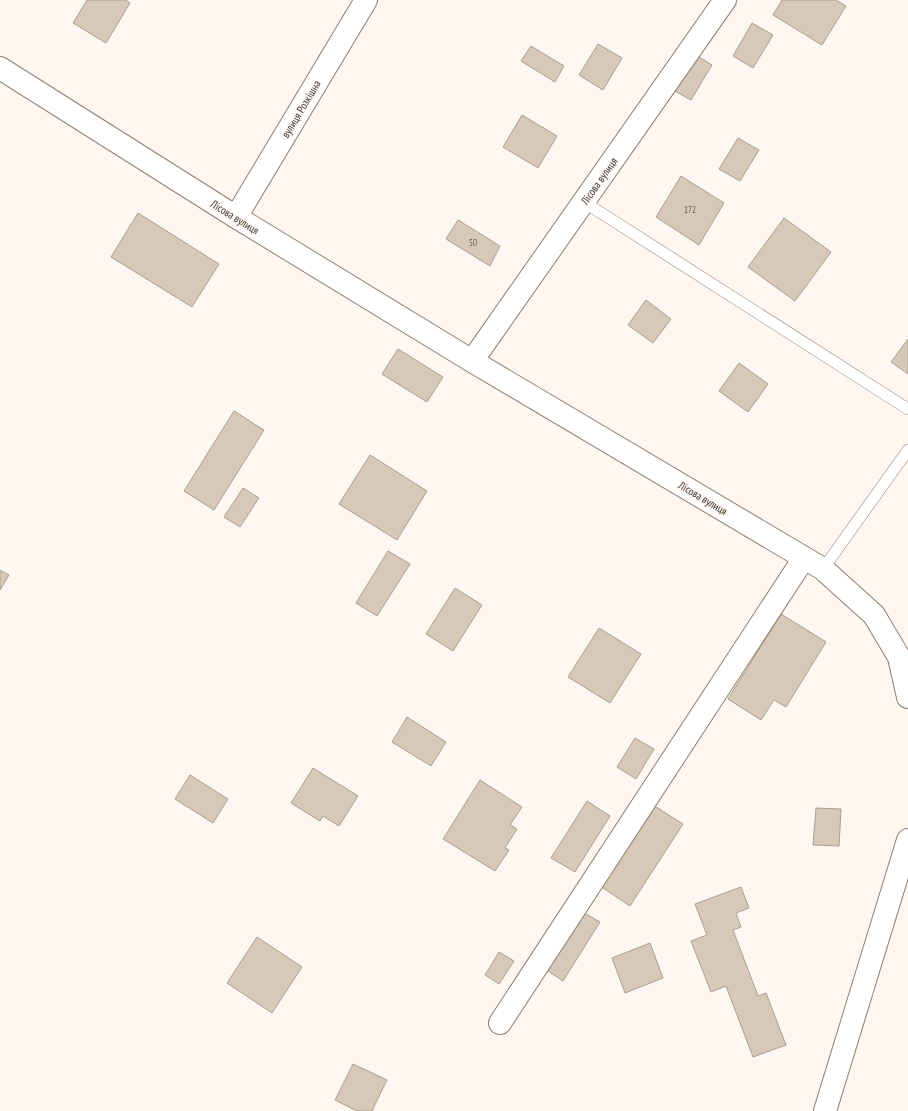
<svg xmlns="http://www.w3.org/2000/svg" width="908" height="1111" viewBox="0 0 908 1111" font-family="'PT Sans Narrow',sans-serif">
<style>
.building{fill:#d6c9b8;stroke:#ab9f8f}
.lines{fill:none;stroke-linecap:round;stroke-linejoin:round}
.service-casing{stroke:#8e7f72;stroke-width:12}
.minor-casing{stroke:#8e7f72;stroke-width:24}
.service{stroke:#fff;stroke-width:11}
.minor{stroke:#fff;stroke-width:22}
.labels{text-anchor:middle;stroke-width:3;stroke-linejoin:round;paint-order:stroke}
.number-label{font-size:9px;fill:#645c54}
.street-label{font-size:11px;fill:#3e3832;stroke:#fdf6f1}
</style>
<rect width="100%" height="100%" fill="#fdf6f1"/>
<!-- building -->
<g class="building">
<polygon points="87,0 126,0 130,3 106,43 73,23"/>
<polygon points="782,0 836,0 846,6 822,45 773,15"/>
<polygon points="752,23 773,35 753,68 733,56"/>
<polygon points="598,44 622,58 603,90 579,75"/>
<polygon points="531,46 564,66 555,82 521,61"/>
<polygon points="694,54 712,65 691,100 673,90"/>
<polygon points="522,115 557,136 538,168 503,147"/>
<polygon points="738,138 759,150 740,181 719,169"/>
<polygon points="681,176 724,203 699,245 656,217"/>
<polygon points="138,213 219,264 192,307 111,257"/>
<polygon points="784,218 831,252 795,301 748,267"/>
<polygon points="458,220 500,246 490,266 446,239"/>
<polygon points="646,300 671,319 653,343 628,325"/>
<polygon points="908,339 908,374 891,362"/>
<polygon points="398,349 443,377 427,402 382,374"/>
<polygon points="739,363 768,384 748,412 719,391"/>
<polygon points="234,411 264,430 214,510 184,491"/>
<polygon points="370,455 427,491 397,540 339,504"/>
<polygon points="243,488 259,498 240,527 224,517"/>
<polygon points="388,551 410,564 377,616 356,603"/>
<polygon points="0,570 9,575 0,590"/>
<polygon points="455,588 482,605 453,651 426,634"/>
<polygon points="781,614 826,642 786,707 774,700 761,720 728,699"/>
<polygon points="599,628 641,654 610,703 568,677"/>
<polygon points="407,717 446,742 431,766 392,742"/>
<polygon points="635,738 654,749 636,779 617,767"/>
<polygon points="313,768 358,796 339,826 323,816 320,821 291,803"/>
<polygon points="190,775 228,799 213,823 175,799"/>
<polygon points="480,780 522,807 510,825 517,829 505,848 509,850 495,871 443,839"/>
<polygon points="587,801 610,816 575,872 551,858"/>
<polygon points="653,805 683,824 630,906 600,886"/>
<polygon points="816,808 841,809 839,846 813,845"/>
<polygon points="741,887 749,908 736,913 741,927 733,930 758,996 766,993 786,1045 753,1057 726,986 711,992 691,941 707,935 695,904"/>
<polygon points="581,911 600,922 563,981 545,969"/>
<polygon points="257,937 302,967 272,1013 227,983"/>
<polygon points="650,943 663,978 625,993 612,958"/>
<polygon points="499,952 514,961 499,984 485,975"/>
<polygon points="353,1064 387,1080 372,1111 357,1111 335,1100"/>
</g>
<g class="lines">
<defs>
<g id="service">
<polyline points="584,202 908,409"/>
<polyline points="823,569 908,450"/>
</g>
<g id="minor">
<polyline points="0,68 236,217 472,361 823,569 874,615 899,657 908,697"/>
<polyline points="236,217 366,0"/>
<polyline points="472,361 725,0"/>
<polyline points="500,1023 804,558"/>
<polyline points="825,1111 908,840"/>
</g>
</defs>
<!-- service casing -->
<use href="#service" class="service-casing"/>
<!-- minor casing -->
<use href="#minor" class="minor-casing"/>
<!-- service -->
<use href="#service" class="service"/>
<!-- minor -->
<use href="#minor" class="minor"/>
</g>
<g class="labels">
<!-- number labels -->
<g class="number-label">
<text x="690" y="213">172</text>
<text x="473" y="246">50</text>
</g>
<!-- street labels -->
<g class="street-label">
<text transform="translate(301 109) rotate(-59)" y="4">вулиця Розкішна</text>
<text transform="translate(599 181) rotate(-55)" y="4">Лісова вулиця</text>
<text transform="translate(235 217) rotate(32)" y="4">Лісова вулиця</text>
<text transform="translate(703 498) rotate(31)" y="4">Лісова вулиця</text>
</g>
</g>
</svg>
